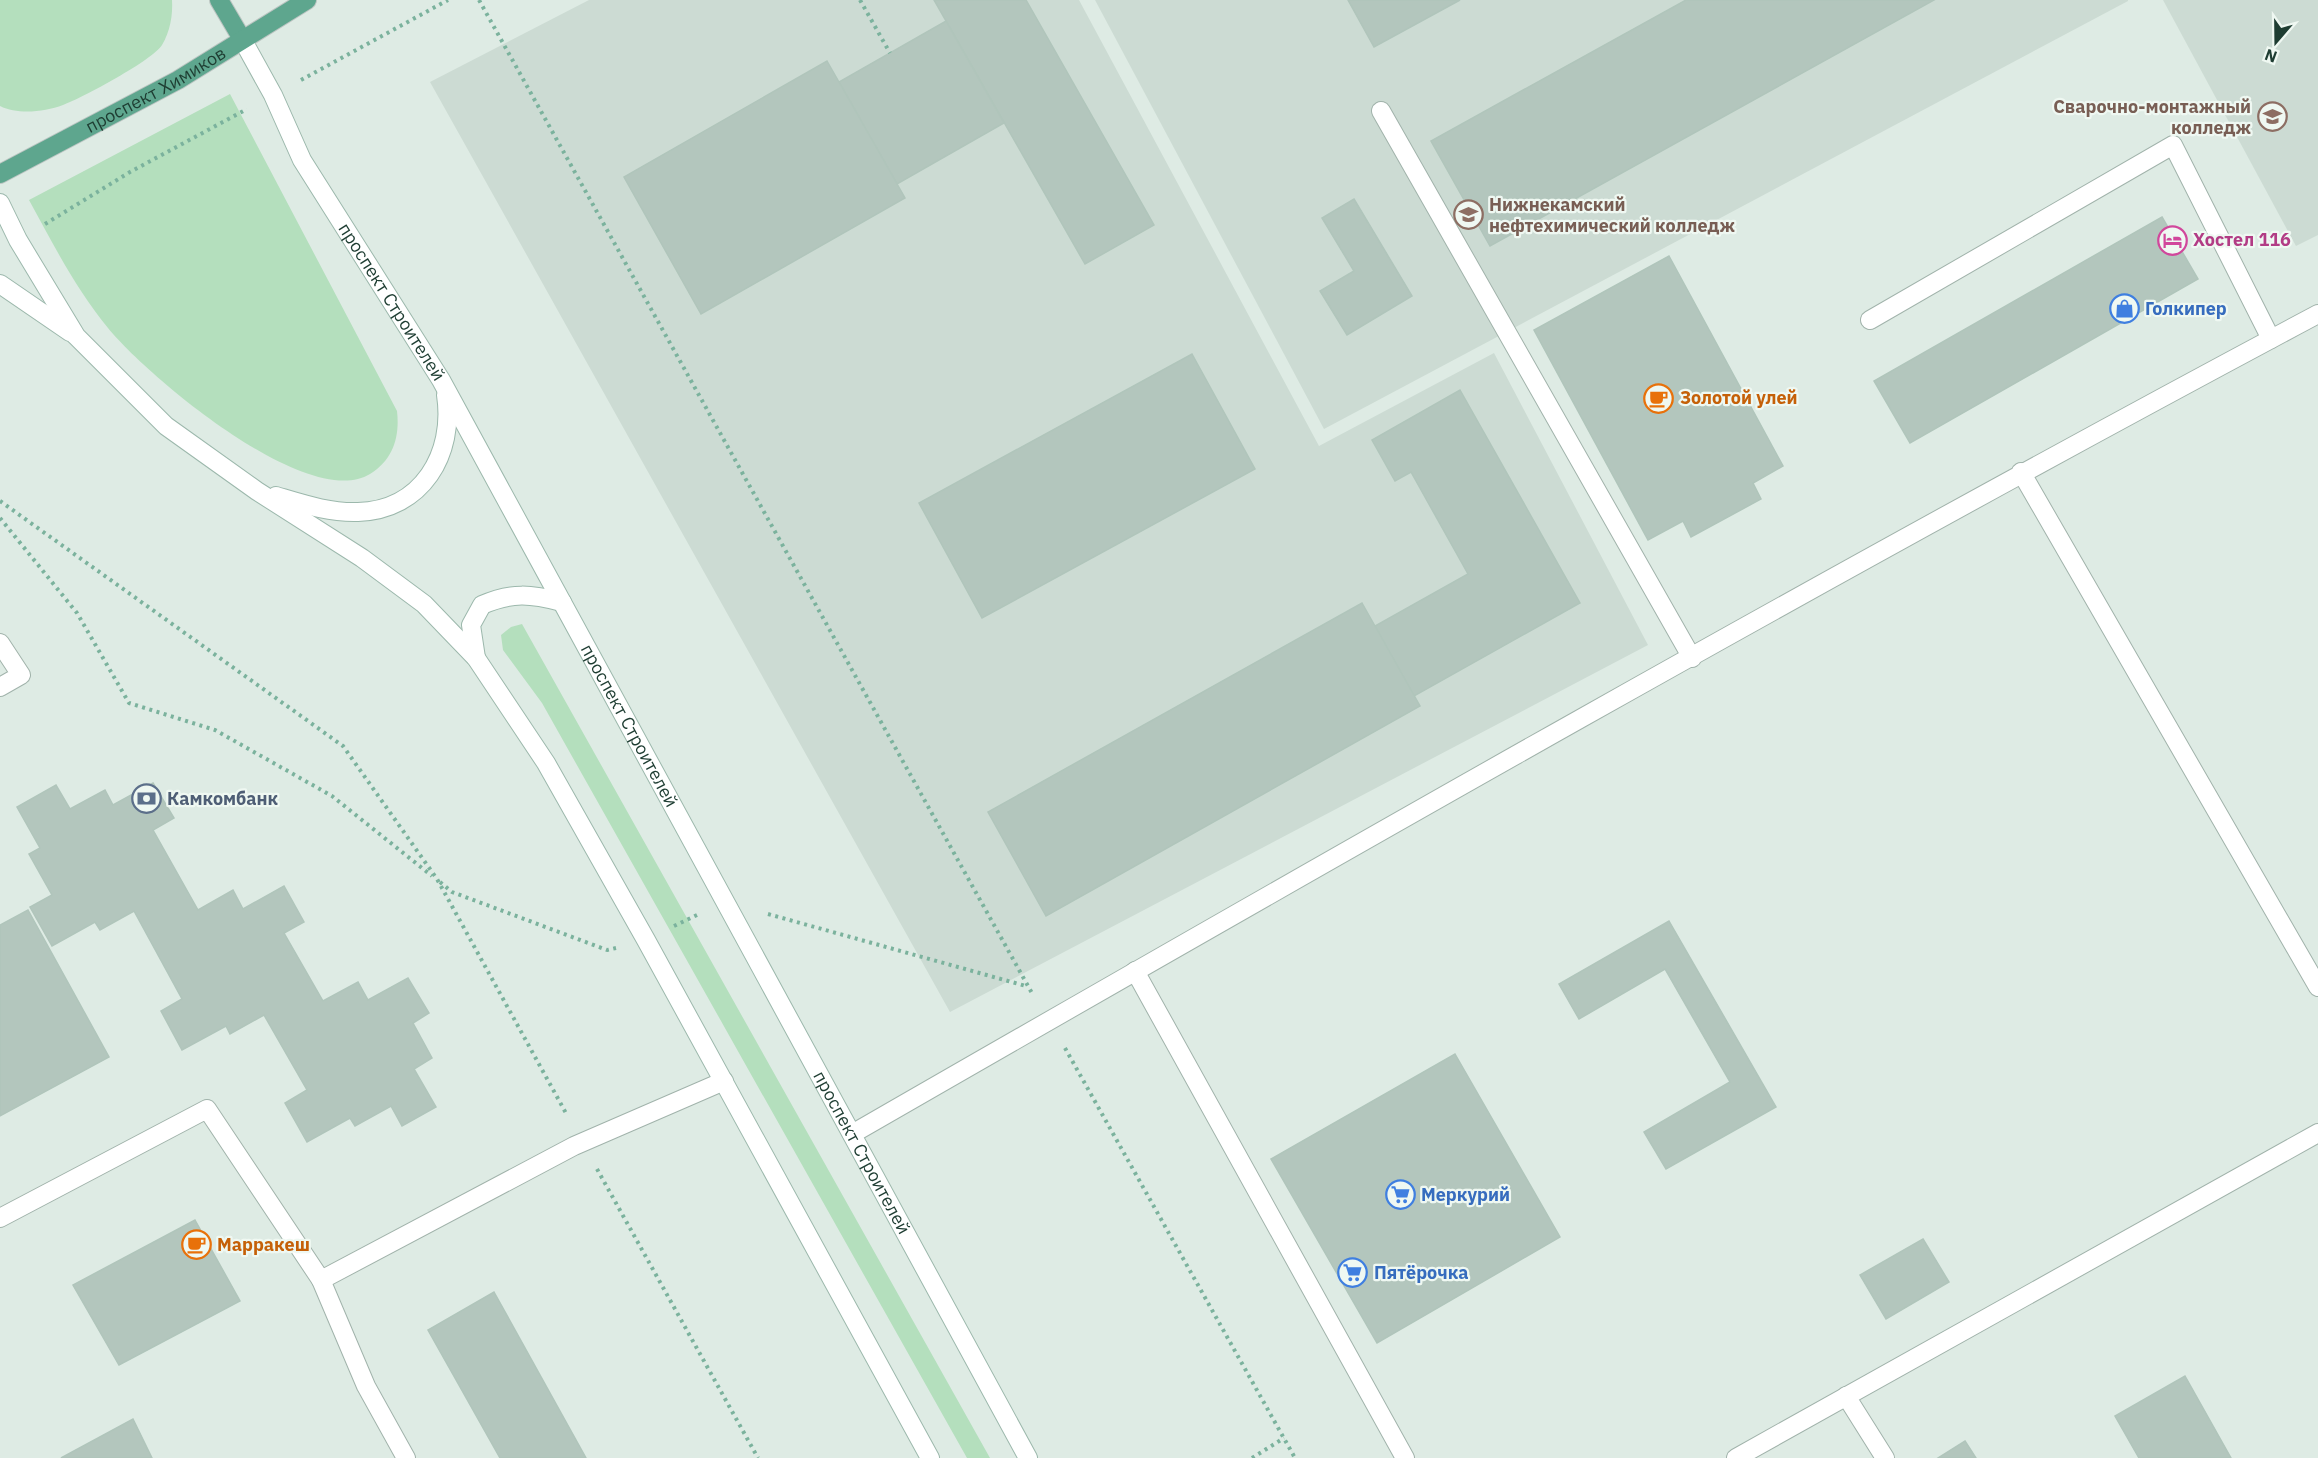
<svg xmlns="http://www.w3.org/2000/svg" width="2318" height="1458" viewBox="0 0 2318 1458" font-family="'IBM Plex Sans',sans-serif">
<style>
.built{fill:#ccdbd3}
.green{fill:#b4dfbd}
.building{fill:#b3c6bd;stroke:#b0c5bb;stroke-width:1.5}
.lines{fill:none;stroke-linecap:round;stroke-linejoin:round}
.lane-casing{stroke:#a1b3ab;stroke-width:20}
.secondary-casing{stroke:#9cb8ac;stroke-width:20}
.primary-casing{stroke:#bcc5c2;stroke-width:20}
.path{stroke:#7bb29d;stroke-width:4;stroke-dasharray:3 4.5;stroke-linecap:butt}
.lane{stroke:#fff;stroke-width:18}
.secondary{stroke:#fff;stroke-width:18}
.primary{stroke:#5ea68e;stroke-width:18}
.labels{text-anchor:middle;stroke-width:4.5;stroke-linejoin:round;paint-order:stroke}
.street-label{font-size:18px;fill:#1e3d32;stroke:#eff8f2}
.education-label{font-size:18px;font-weight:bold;fill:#785e54;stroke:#eff8f2;text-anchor:end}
.hotel-label{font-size:18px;font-weight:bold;fill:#b23c85;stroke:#eff8f2;text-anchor:start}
.shop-label{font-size:18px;font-weight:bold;fill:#366cbe;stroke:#eff8f2;text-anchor:start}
.food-label{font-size:18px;font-weight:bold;fill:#c56008;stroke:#eff8f2;text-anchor:start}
.service-label{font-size:18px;font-weight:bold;fill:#4e5e75;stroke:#eff8f2;text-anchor:start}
</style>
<rect width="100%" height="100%" fill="#deebe4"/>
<!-- built -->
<g class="built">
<polygon points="589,0 1079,0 1319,446 1494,353 1648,645 950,1012 430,82"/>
<polygon points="1095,0 2128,0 2128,1 1324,429"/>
<polygon points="2163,0 2318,0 2318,235 2296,246"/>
</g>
<!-- green -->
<g class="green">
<path d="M 0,0 L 172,0 C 173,15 170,32 162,45 C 153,60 82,98 63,105 C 44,112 18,115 0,106 Z"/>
<path d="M 230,94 L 397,411 C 400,437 393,460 370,474 C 308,512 146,375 108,328 C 76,289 53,244 29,200 Z"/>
<polygon points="522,624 990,1458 967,1458 542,703 503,650 501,635 511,627"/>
</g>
<!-- building -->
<g class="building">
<polygon points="934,0 1026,0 1154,225 1085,264"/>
<polygon points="1348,0 1460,0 1374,47"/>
<polygon points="1686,0 1934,0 1490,246 1431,141"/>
<polygon points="946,21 1004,123 897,184 839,82"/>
<polygon points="827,61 905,198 701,314 624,177"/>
<polygon points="1354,199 1412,296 1347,335 1320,291 1354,271 1322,218"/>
<polygon points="2162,217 2198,279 1910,443 1874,381"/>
<polygon points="1669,256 1783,466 1753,483 1761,499 1691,537 1683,521 1648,540 1534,330"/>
<polygon points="1192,354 1255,469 982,618 919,503"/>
<polygon points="1460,390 1580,603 1414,696 1375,626 1468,574 1411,472 1395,481 1372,440"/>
<polygon points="1362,603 1420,706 1046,916 988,812"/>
<polygon points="153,783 174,818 153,830 198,910 233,890 243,909 284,886 304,922 284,933 323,1001 358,982 368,1000 408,978 429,1013 413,1023 432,1058 414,1069 436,1107 402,1126 391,1106 355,1126 350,1118 307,1142 285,1103 307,1090 264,1015 230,1034 226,1026 182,1050 161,1011 182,999 134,911 100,930 95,922 52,946 30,907 52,895 29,854 40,848 17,807 56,785 70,809 105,790 113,805"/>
<polygon points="28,910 109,1057 0,1116 0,925"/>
<polygon points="1669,921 1776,1107 1666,1169 1644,1132 1730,1082 1665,969 1579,1019 1559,984"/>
<polygon points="1455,1054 1560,1237 1377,1343 1271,1159"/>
<polygon points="195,1220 240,1301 119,1365 73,1285"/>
<polygon points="1923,1239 1949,1282 1886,1319 1860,1275"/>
<polygon points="494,1292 586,1458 500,1458 428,1330"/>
<polygon points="2185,1376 2231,1458 2139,1458 2115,1416"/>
<polygon points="133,1419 152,1458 61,1458"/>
<polygon points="1965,1441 1976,1458 1938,1458"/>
</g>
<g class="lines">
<defs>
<g id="lane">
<polyline points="1381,111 1692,658"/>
<polyline points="1870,320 2173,145 2271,339"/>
<polyline points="2021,472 2318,987"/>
<polyline points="0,643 21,675 0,687"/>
<polyline points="1135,971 1405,1458"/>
<path d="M 852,1134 C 1337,855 1824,577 2318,314"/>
<polyline points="0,1218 207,1109 321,1280 574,1146 724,1081"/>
<polyline points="321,1280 366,1386 406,1458"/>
<polyline points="1846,1396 1885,1458"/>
<polyline points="1736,1458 2318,1133"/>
</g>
<g id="secondary">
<path id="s1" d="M 242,39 L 273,95 L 302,160 L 441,380 L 1028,1458"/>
<polyline points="0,203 18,240 76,336 166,426 257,491 362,558 424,604 476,658 546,763 646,940 930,1458"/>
<polyline points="0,284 70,332"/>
<path d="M 276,496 C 303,504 330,513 358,512 C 422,510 455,454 446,395"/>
<path d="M 476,658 L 471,625 L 482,605 C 512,592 531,594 562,602"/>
</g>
<g id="primary">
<polyline points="219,0 242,39"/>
<path id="s2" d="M 0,174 L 178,80 L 307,0"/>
</g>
</defs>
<!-- lane casing -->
<use href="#lane" class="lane-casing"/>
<!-- secondary casing -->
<use href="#secondary" class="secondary-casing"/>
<!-- primary casing -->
<use href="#primary" class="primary-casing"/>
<!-- path -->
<g class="path">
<polyline points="479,0 1033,995"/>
<polyline points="860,0 890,53"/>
<polyline points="301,80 448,0"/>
<polyline points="45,224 130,172 247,109"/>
<polyline points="0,501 343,746 437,879 567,1115"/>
<polyline points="0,518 77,613 129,703 215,730 332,796 432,876"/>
<polyline points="440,882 452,892 607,950 616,948"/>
<polyline points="768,914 1026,986"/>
<polyline points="674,926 697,915"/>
<polyline points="1065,1048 1295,1458"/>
<polyline points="597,1169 758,1458"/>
<polyline points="1252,1458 1284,1438"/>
</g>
<!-- lane -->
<use href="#lane" class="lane"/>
<!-- secondary -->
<use href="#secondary" class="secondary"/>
<!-- primary -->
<use href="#primary" class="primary"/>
</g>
<!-- icons -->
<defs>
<symbol id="university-ring" viewBox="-11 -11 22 22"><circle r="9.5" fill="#eff8f2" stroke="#8d6e63" stroke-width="1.5"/><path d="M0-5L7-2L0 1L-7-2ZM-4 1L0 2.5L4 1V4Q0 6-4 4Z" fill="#8d6e63"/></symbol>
<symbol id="hotel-ring" viewBox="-11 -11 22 22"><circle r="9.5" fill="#eff8f2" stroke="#d1479c" stroke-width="1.5"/><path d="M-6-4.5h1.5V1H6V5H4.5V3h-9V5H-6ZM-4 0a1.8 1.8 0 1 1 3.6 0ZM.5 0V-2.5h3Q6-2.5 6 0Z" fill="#d1479c"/></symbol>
<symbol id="shop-ring" viewBox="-11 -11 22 22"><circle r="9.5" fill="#eff8f2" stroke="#3f7fe0" stroke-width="1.5"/><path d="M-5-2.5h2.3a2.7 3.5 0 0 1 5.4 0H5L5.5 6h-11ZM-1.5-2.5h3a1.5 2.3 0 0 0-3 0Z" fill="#3f7fe0"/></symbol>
<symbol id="cafe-ring" viewBox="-11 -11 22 22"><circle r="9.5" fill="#eff8f2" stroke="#e8710a" stroke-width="1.5"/><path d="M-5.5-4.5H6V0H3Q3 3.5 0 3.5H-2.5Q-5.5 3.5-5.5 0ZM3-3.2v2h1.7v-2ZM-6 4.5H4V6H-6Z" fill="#e8710a"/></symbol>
<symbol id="bank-ring" viewBox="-11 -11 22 22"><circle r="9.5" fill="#eff8f2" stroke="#5c6f8a" stroke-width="1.5"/><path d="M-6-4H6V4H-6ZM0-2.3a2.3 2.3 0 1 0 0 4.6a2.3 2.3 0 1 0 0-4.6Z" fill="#5c6f8a"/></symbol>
<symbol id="supermarket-ring" viewBox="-11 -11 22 22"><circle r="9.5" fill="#eff8f2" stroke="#3f7fe0" stroke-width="1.5"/><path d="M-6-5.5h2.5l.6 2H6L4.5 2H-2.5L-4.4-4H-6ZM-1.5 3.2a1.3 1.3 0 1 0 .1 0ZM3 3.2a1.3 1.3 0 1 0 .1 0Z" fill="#3f7fe0"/></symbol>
</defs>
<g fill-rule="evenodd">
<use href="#university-ring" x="2256" y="100" width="33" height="33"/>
<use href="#university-ring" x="1452" y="198" width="33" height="33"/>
<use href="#hotel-ring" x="2156" y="224" width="33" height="33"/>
<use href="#shop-ring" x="2108" y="292" width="33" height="33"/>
<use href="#cafe-ring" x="1642" y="382" width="33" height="33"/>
<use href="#bank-ring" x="130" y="782" width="33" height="33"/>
<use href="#supermarket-ring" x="1384" y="1178" width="33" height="33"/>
<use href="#cafe-ring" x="180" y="1228" width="33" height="33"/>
<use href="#supermarket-ring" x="1336" y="1256" width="33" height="33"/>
</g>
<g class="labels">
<!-- street labels -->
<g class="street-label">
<text dy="6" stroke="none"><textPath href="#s2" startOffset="177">проспект Химиков</textPath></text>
<text dy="6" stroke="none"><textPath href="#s1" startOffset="303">проспект Строителей</textPath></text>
<text dy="6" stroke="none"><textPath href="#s1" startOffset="789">проспект Строителей</textPath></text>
<text dy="6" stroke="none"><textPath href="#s1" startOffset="1275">проспект Строителей</textPath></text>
</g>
<!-- education labels -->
<g class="education-label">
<text x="2251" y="113">Сварочно-монтажный<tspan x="2251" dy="21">колледж</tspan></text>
<text x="1489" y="211" text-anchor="start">Нижнекамский<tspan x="1489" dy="21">нефтехимический колледж</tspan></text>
</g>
<!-- hotel labels -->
<g class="hotel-label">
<text x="2193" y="246">Хостел 116</text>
</g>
<!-- shop labels -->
<g class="shop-label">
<text x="2145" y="315">Голкипер</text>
<text x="1421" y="1201">Меркурий</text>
<text x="1374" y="1279">Пятёрочка</text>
</g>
<!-- food labels -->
<g class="food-label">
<text x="1680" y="404">Золотой улей</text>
<text x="217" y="1251">Марракеш</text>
</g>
<!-- service labels -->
<g class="service-label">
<text x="167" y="805">Камкомбанк</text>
</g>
</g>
<!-- north arrow -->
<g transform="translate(2276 42) rotate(200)" stroke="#eff8f2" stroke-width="4.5" paint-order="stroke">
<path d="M0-4.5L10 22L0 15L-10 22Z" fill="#1e3d32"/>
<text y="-9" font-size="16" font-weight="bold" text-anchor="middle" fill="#1e3d32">N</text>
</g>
</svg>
